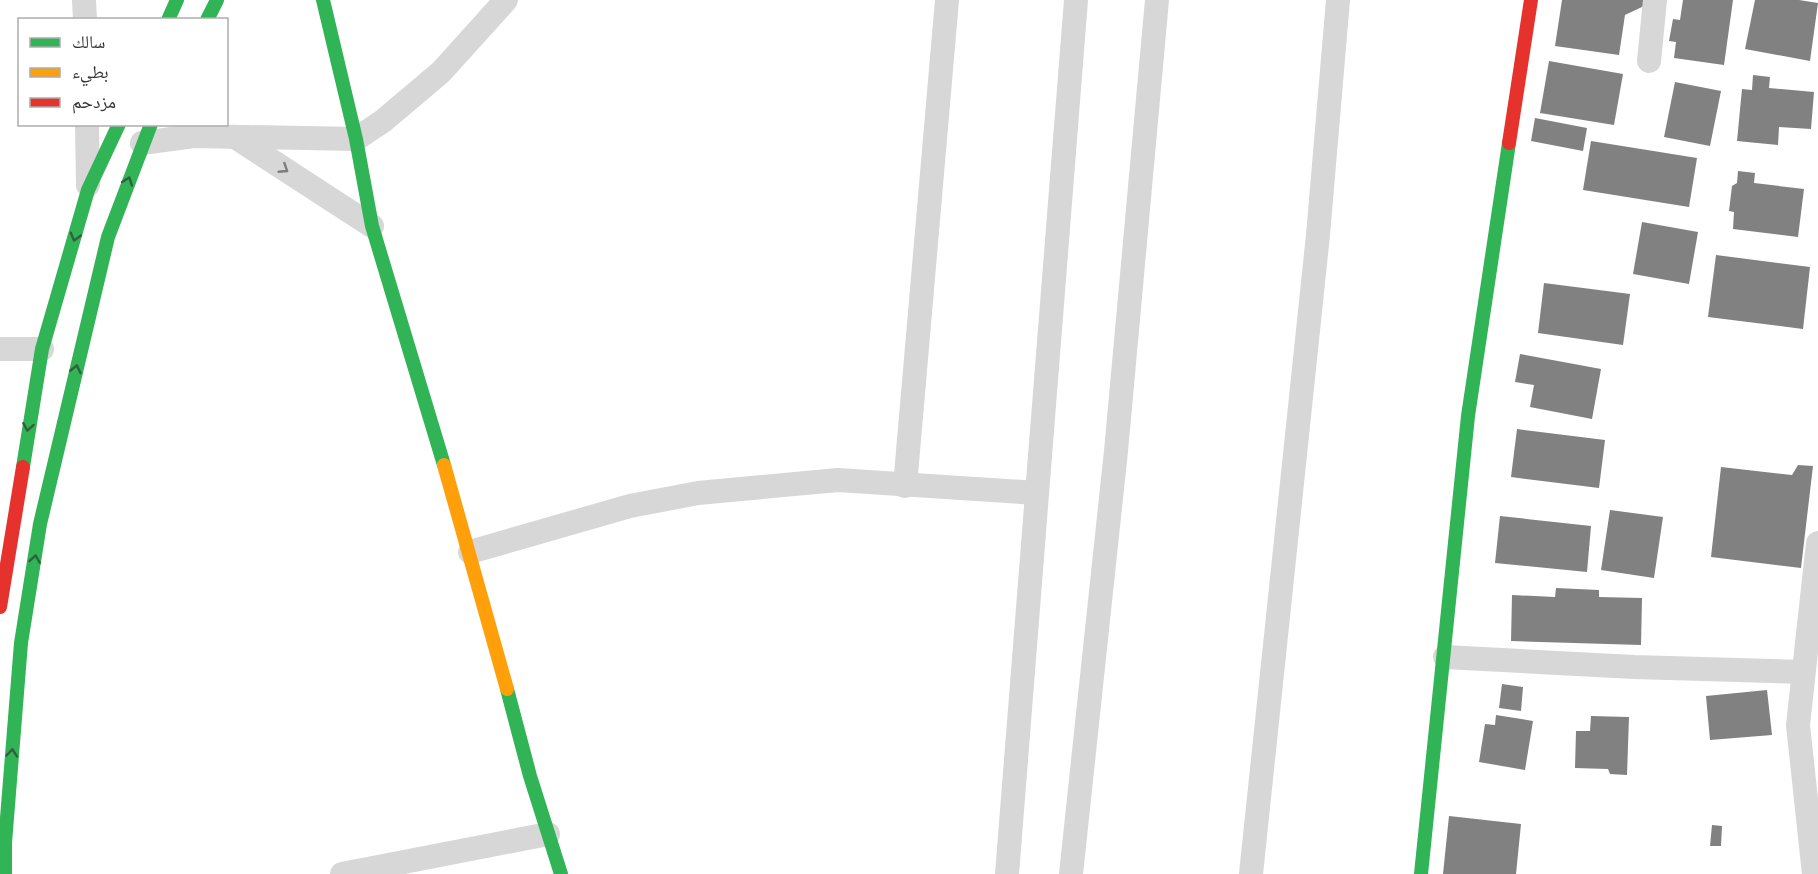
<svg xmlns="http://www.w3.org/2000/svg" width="1818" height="874" viewBox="0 0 1818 874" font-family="'Alegreya Sans','Noto Naskh Arabic',sans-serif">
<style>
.building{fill:#818181}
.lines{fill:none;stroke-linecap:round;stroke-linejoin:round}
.street{stroke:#d7d7d7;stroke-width:24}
.fast{stroke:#30b455;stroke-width:14}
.slow{stroke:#ff9f0a;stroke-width:14}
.jam{stroke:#e5322d;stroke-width:14}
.oneway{stroke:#7d7d7d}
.oneway2{stroke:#32603f}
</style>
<rect width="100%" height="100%" fill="#fff"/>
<!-- building -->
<g class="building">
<polygon points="1562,0 1644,0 1644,6 1625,15 1619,55 1555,46"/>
<polygon points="1683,0 1733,0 1724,65 1674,58 1676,42 1669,41 1673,19 1680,20"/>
<polygon points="1755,0 1799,0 1818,3 1810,61 1745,49"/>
<polygon points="1549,61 1623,74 1614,125 1540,113"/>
<polygon points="1753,75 1770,77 1769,88 1814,92 1811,129 1779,127 1778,145 1737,141 1742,89 1752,90"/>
<polygon points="1675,82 1721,91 1710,146 1664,137"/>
<polygon points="1535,118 1587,128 1583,151 1531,141"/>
<polygon points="1591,141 1697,158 1689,207 1583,190"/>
<polygon points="1738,171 1755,173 1754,183 1804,189 1798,237 1733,229 1734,212 1729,211 1732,186 1737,183"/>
<polygon points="1642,222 1698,232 1689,284 1633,274"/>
<polygon points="1716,255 1810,267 1803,329 1708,317"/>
<polygon points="1544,283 1630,294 1623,345 1538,333"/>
<polygon points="1520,354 1601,369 1592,419 1530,407 1534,385 1515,382"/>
<polygon points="1517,429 1605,440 1599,488 1511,477"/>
<polygon points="1798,465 1813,466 1801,568 1711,557 1721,467 1792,475"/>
<polygon points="1610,510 1663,517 1654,578 1601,570"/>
<polygon points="1500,516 1591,526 1587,572 1495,563"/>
<polygon points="1556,588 1599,590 1599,597 1642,598 1641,645 1511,641 1512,595 1555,597"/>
<polygon points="1502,684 1523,687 1521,711 1499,708"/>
<polygon points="1767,690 1772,735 1710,740 1706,696"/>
<polygon points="1496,715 1533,721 1525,770 1479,762 1485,724 1495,725"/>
<polygon points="1591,716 1629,717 1627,775 1610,774 1608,769 1575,768 1576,731 1590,731"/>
<polygon points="1449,816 1521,824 1516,874 1443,874"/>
<polygon points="1712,825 1722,826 1721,846 1710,846"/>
</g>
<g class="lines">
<!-- street -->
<g class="street">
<polyline points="84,0 85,20"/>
<polyline points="1649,61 1655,0"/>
<polyline points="87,124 88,185"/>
<polyline points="235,137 372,226"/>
<polyline points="142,143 194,136 356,139 383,121 441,72 506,0"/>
<polyline points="0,349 42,349"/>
<polyline points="905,486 947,0"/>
<polyline points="470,552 630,506 698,493 838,480 1037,493"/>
<polyline points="1445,657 1634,667 1803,672"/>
<polyline points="342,874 548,834"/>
<polyline points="1007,874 1076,0"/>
<polyline points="1071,874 1116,451 1157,0"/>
<polyline points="1251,874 1318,235 1338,0"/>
<polyline points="1814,874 1798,725 1818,543"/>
</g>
<!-- fast -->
<g class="fast">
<polyline points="323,0 356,139 372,226 444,465"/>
<polyline points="168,20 177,0"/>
<polyline points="207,20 217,0"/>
<polyline points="23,467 42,349 88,190 119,124"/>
<polyline points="507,689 530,776 561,874"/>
<polyline points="5,874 5,843 21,643 40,524 108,237 151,124"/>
<polyline points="1421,874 1468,416 1509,143"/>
</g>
<!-- slow -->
<polyline class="slow" points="444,465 507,689"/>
<!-- jam -->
<g class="jam">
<polyline points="1509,143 1531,0"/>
<polyline points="0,607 23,467"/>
</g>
</g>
<!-- one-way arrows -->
<defs><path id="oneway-chevron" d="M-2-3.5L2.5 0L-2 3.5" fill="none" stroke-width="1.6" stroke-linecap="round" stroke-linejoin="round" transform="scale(1.5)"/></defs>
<use class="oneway" href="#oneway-chevron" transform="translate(284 169) rotate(33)"/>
<g class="oneway2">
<use href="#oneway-chevron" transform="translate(128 181) rotate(-70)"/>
<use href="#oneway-chevron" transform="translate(75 237) rotate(106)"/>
<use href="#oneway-chevron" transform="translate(76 369) rotate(-77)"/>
<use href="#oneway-chevron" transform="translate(28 427) rotate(100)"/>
<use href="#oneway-chevron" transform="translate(35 559) rotate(-81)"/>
<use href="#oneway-chevron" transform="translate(12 753) rotate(-85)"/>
</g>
<!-- legend -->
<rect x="18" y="18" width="210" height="108" fill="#ffffff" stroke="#adadad" stroke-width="1.5"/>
<rect x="30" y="38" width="30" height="9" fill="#30b455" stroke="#adadad" stroke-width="1.5"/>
<text x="72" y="48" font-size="18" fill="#333333">سالك</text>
<rect x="30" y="68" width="30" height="9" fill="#ff9f0a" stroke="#adadad" stroke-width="1.5"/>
<text x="72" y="78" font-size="18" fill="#333333">بطيء</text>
<rect x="30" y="98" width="30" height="9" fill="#e5322d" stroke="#adadad" stroke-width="1.5"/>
<text x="72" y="108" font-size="18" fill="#333333">مزدحم</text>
</svg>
